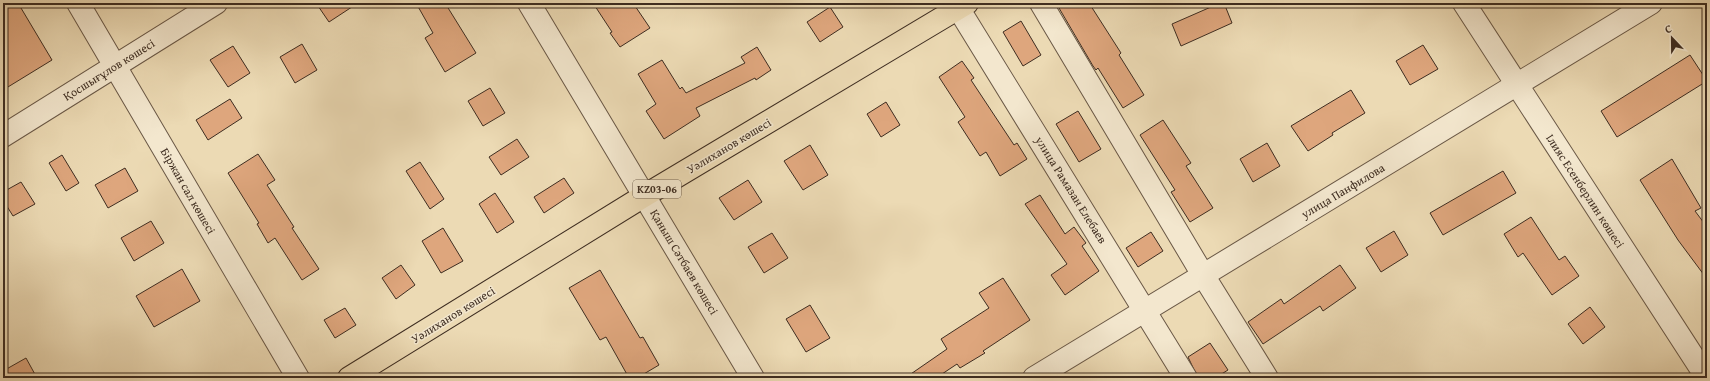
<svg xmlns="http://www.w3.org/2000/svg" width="1710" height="381" viewBox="0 0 1710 381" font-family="'Gentium Book Plus',serif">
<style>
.building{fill:#dea67d;stroke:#3e2d21}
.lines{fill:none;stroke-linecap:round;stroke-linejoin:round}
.minor-casing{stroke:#6a5846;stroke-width:24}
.major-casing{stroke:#3e2d21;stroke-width:24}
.minor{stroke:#f3e7ce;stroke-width:22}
.major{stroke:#ecdab4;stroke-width:22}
.labels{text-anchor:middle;stroke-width:3;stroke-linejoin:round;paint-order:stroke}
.shield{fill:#f3e7ce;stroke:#746555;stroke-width:1}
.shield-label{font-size:11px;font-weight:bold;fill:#3e2d21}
.street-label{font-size:12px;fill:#3e2d21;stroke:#f3e7ce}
</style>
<rect width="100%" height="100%" fill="#ecdab4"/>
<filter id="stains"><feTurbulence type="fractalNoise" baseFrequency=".005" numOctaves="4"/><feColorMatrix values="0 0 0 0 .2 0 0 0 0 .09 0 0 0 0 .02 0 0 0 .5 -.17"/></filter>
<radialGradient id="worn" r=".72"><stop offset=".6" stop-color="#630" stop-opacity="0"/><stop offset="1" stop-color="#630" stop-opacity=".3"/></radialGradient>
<!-- building -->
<g class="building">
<polygon points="3,3 18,3 52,60 3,90"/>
<polygon points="316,3 358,3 329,22"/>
<polygon points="416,3 445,3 476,53 445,72 425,38 433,33"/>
<polygon points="593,3 633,3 650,28 620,47 610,33 612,32"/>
<polygon points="1068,3 1089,3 1121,53 1119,55 1144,95 1123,108 1098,68 1096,70 1093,66 1059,8"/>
<polygon points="1220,3 1224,3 1232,23 1181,46 1172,24"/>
<polygon points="830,7 843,27 820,42 807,22"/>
<polygon points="1021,21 1041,55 1023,66 1003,32"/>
<polygon points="302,44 317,70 295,83 280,57"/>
<polygon points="1423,45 1438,69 1410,85 1396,61"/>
<polygon points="233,46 250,73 228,87 210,60"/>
<polygon points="757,47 771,70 756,80 755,78 696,108 700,116 664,139 646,111 656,104 638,74 662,60 680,89 682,87 686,93 745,63 741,57"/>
<polygon points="1690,55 1707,81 1617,137 1601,111"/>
<polygon points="962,61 974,78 971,80 1014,145 1017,143 1027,159 1000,176 986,152 980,156 958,122 965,117 939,77"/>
<polygon points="490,88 505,113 483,126 468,101"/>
<polygon points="1351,90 1365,113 1332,133 1333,135 1308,151 1291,126"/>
<polygon points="230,99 242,118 208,140 196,120"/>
<polygon points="886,102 900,125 881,137 867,114"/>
<polygon points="1078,111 1101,149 1079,162 1056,124"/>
<polygon points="1163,120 1191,163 1186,166 1213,208 1190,222 1171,192 1175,190 1140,135"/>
<polygon points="517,139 529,157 501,175 489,157"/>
<polygon points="1267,143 1280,166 1253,182 1240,159"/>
<polygon points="810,145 828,175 803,190 784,161"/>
<polygon points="258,154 275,180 267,185 294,227 292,228 319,269 302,280 275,238 268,243 257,224 259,223 228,173"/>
<polygon points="62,155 79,183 66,191 49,163"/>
<polygon points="1672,159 1701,208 1695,211 1707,227 1707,279 1678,240 1640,180"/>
<polygon points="420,162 444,199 430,209 406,171"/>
<polygon points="125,168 138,191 108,208 95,185"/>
<polygon points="1503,171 1516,193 1443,235 1430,213"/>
<polygon points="564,178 574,193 544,213 534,197"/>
<polygon points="748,180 762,202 734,220 719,198"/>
<polygon points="21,182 35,204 13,216 3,200 3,192"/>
<polygon points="495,193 514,222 497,233 479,204"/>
<polygon points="1040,195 1065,234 1074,227 1086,243 1082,246 1099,271 1065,295 1051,275 1067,264 1025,204"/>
<polygon points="1531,217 1559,260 1565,256 1579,276 1552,295 1523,253 1518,257 1504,234"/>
<polygon points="151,221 164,243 134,261 121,238"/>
<polygon points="443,228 463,261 441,273 422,241"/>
<polygon points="1394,231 1408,255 1381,272 1366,248"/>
<polygon points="1151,232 1163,251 1138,267 1126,248"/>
<polygon points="772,233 788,258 764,273 748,247"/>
<polygon points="401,265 415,285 396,299 382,278"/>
<polygon points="1340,265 1356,288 1323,311 1320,306 1263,344 1248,322 1281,299 1284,304"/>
<polygon points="182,269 200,301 154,327 136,296"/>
<polygon points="600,270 640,338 643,337 659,365 637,378 629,378 606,337 600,340 569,288"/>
<polygon points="1003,278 1030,320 983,351 985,353 960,368 957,364 936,378 905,378 947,349 941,339 989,308 979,293"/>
<polygon points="810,305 830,338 806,352 786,319"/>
<polygon points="1590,307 1605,327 1583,344 1568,324"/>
<polygon points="345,308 356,325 335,338 324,320"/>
<polygon points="1210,343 1228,370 1215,378 1198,378 1188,357"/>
<polygon points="26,358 37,378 3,378 3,371"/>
</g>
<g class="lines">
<defs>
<g id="minor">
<polyline points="78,3 298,378"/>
<polyline points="529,3 753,378"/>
<polyline points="955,3 1186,378"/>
<polyline points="1041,3 1203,275 1267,378"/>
<polyline points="1464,3 1707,378"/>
<polyline points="3,136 216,3"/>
<polyline points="1034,378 1651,3"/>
</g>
<polyline id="major" points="349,378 644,196 967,3"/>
</defs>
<!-- minor casing -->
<use href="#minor" class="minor-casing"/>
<!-- major casing -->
<use href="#major" class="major-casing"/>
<!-- minor -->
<use href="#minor" class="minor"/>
<!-- major -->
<use href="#major" class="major"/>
</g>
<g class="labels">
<!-- shield labels -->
<rect class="shield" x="633" y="180" width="48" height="18" rx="3"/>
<g class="shield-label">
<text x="657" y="193">KZ03-06</text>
</g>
<!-- street labels -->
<g class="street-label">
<text transform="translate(109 70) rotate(-32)" y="4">Қосшығұлов көшесі</text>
<text transform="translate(729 146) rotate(-31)" y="4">Уәлиханов көшесі</text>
<text transform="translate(1071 190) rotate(58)" y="4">улица Рамазан Елебаев</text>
<text transform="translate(188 191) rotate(60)" y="4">Біржан сал көшесі</text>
<text transform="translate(1343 191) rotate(-31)" y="4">улица Панфилова</text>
<text transform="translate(1585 191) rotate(57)" y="4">Ілияс Есенберлин көшесі</text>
<text transform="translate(684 262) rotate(59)" y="4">Қаныш Сәтбаев көшесі</text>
<text transform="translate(453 315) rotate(-32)" y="4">Уәлиханов көшесі</text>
</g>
</g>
<!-- margin -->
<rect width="1710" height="381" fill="none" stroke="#ecdab4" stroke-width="16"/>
<rect x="4" y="4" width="1702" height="373" fill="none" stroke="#3e2d21" stroke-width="2"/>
<rect x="8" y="8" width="1694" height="365" fill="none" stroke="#3e2d21"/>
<!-- north arrow -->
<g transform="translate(1672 38) rotate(338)" stroke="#f3e7ce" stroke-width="3" paint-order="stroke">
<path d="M0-3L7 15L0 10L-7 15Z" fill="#3e2d21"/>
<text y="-6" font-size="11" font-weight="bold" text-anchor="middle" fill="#3e2d21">С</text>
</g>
<rect width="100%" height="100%" filter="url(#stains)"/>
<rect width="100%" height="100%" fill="url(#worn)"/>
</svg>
